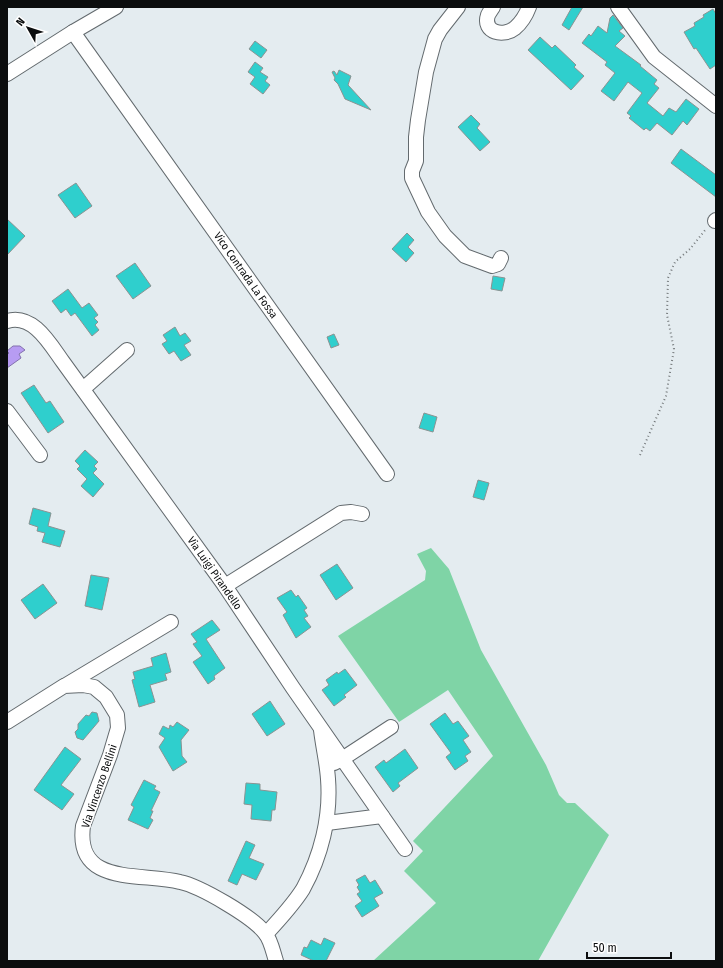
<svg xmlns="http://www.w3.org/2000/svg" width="723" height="968" viewBox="0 0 723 968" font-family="'Fira Sans Condensed',sans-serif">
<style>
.green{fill:#7fd4a6}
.water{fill:#b79cf2;stroke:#8371ae}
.building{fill:#2fcfcd;stroke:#8a9392}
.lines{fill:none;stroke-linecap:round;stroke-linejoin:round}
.minor-casing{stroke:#636a6e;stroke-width:16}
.path{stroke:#74797b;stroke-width:2;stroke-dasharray:1 3;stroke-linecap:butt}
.minor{stroke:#fff;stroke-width:14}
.labels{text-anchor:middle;stroke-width:3;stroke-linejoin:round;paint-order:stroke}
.street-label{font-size:11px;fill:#0b0d0e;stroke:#fff}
</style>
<rect width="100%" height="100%" fill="#e4ecf0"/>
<!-- green -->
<polygon class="green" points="431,548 449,569 481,650 546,765 559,795 567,803 575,803 609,835 538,961 373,961 436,903 404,871 423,851 413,841 493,756 448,690 399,722 338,636 425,580 426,571 417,554"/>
<!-- water -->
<polygon class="water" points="13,346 20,346 25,350 19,354 21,358 7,368 7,355 9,353 7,351"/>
<!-- building -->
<g class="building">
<polygon points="572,7 583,7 569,30 562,25"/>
<polygon points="713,9 716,14 716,65 710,69 696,48 694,49 684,32 695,26 694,23 704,17 703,15"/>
<polygon points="613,15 623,28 619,31 625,36 615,46 641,65 640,66 657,80 654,84 659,88 647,103 663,116 669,108 676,112 686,99 699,109 687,125 683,121 672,135 657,123 650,131 646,128 644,130 629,118 631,116 627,113 642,93 628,82 614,101 601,91 615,73 605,65 607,62 582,43 589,34 591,36 598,26 607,33 610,18"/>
<polygon points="540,37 552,48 555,45 576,65 574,67 584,76 571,90 528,50"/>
<polygon points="255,41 267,50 261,58 249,49"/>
<polygon points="255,62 263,68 260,72 268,77 265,81 270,85 263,94 250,84 255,77 248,72"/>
<polygon points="339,70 351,76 348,85 371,110 345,99 338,84 334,80 335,78 332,72 334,71 337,75"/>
<polygon points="471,115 480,124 477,128 490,142 480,151 458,127"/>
<polygon points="681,149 716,175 716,197 671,163"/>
<polygon points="76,183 92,206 75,218 58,195"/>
<polygon points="7,219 25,236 7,255"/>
<polygon points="407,233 414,240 408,247 414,253 406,262 392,249"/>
<polygon points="135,263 151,286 133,299 116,276"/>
<polygon points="493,276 505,278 502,291 491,289"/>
<polygon points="68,289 82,308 89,303 98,315 94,318 98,322 95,325 99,330 92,336 75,313 71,316 66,309 61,313 52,301"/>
<polygon points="175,327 180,336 185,333 191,341 184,345 191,355 181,361 174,351 169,354 162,344 167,341 163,335"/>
<polygon points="334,334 339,345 331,348 327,337"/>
<polygon points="34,385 46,403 50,401 64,422 48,433 21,393"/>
<polygon points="424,413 437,417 433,432 419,428"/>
<polygon points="85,450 98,462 94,466 97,469 93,473 104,484 93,497 81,486 87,479 77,469 80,466 75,461"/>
<polygon points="478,480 489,483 484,500 473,497"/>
<polygon points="33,508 51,513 48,526 65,531 60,547 42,542 45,533 37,531 38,527 29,524"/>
<polygon points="337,564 353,588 336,600 320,575"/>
<polygon points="91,575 109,578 102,610 85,606"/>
<polygon points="43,584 57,603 35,619 21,600"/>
<polygon points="291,590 296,597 298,595 307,608 304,610 308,616 304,618 311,627 296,638 283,615 287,612 277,598"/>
<polygon points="212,620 220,630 206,639 225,668 214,676 215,679 208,684 193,662 202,656 193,644 197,642 191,634"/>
<polygon points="166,653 171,672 165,674 167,680 150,685 155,702 139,707 132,680 135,679 133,672 153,666 151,658"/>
<polygon points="345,669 357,685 344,695 346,697 334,706 322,690 329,685 326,680 337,672 338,674"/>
<polygon points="270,701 285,724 267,736 252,714"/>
<polygon points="92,712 97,713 99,721 83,740 77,738 75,732 78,729 78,724 86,715 89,716"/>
<polygon points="445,713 453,724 458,721 469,736 463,740 471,752 465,756 468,761 455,770 446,757 451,753 430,724"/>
<polygon points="177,722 189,730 181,740 182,756 187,762 173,771 159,747 165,738 159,734 163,726 169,729 170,725 173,727"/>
<polygon points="65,747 81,759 61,785 74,794 62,810 34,790"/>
<polygon points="405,749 418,768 398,783 400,786 393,792 375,767 384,760 386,763"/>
<polygon points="144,780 156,786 154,789 160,792 151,811 153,811 150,818 153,820 148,829 128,820 134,807 131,805"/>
<polygon points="246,783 260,784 260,790 277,792 275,810 272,810 271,821 251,819 252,805 244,804"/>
<polygon points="246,841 255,845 249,858 264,864 256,880 242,874 237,885 228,881"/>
<polygon points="365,875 370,883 375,880 383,893 374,898 379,906 362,917 355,906 362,901 357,894 360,892 357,887 359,885 356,880"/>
<polygon points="324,938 335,943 326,961 314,961 301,955 304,947 307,948 311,940 321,945"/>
</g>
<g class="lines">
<defs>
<g id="minor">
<polyline points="458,7 440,30 435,39 426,72 418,120 416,137 416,161 412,171 412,178 428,212 445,236 465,256 492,266 498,264 501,258"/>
<path d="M 493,7 C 491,10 489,13 488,15 C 482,33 504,37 515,28 C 522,22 526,15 529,7"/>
<polyline points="618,7 654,57 716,106"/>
<polyline points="73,32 387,474"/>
<polyline points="7,74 73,32 116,7"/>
<polyline points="715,221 716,220"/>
<path d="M 7,321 C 33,313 50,344 63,362 L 225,586 L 293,688 L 405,849"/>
<polyline points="83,389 127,350"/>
<polyline points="7,411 40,455"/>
<polyline points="225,586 341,513 351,512 362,514"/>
<polyline points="66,685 171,622"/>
<path d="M 7,722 L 64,686 L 83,685 L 94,687 L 106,697 L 117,715 L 118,728 L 110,755 L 83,826 C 75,887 142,872 180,882 C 200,886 253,917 265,933 C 271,940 273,952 276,961"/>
<polyline points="334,763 342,759 391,727"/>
<polyline points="327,823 382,816"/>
<path d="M 266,934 C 279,920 293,905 303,889 C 321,856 331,817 328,779 C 327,763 323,747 321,730"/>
</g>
</defs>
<!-- minor casing -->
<use href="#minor" class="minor-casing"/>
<!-- path -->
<polyline class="path" points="640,455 666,396 674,349 667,315 668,278 675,262 690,249 706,229"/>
<!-- minor -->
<use href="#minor" class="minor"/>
</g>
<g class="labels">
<!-- street labels -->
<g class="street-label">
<text transform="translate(246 275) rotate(55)" y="4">Vico Contrada La Fossa</text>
<text transform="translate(215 573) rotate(55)" y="4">Via Luigi Pirandello</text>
<text transform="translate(99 786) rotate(-71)" y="4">Via Vincenzo Bellini</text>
</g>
</g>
<!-- border -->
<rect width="723" height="968" fill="none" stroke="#0b0d0e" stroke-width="16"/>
<!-- north arrow -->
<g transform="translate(28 28) rotate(309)" stroke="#ffffff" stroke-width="3" paint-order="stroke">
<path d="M0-3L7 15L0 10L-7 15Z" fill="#0b0d0e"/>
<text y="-6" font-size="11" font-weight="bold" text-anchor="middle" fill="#0b0d0e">N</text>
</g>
<!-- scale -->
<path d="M587 952v6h84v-6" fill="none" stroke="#0b0d0e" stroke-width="2"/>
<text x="593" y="952" font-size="12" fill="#0b0d0e" stroke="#ffffff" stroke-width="3" paint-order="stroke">50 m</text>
</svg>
